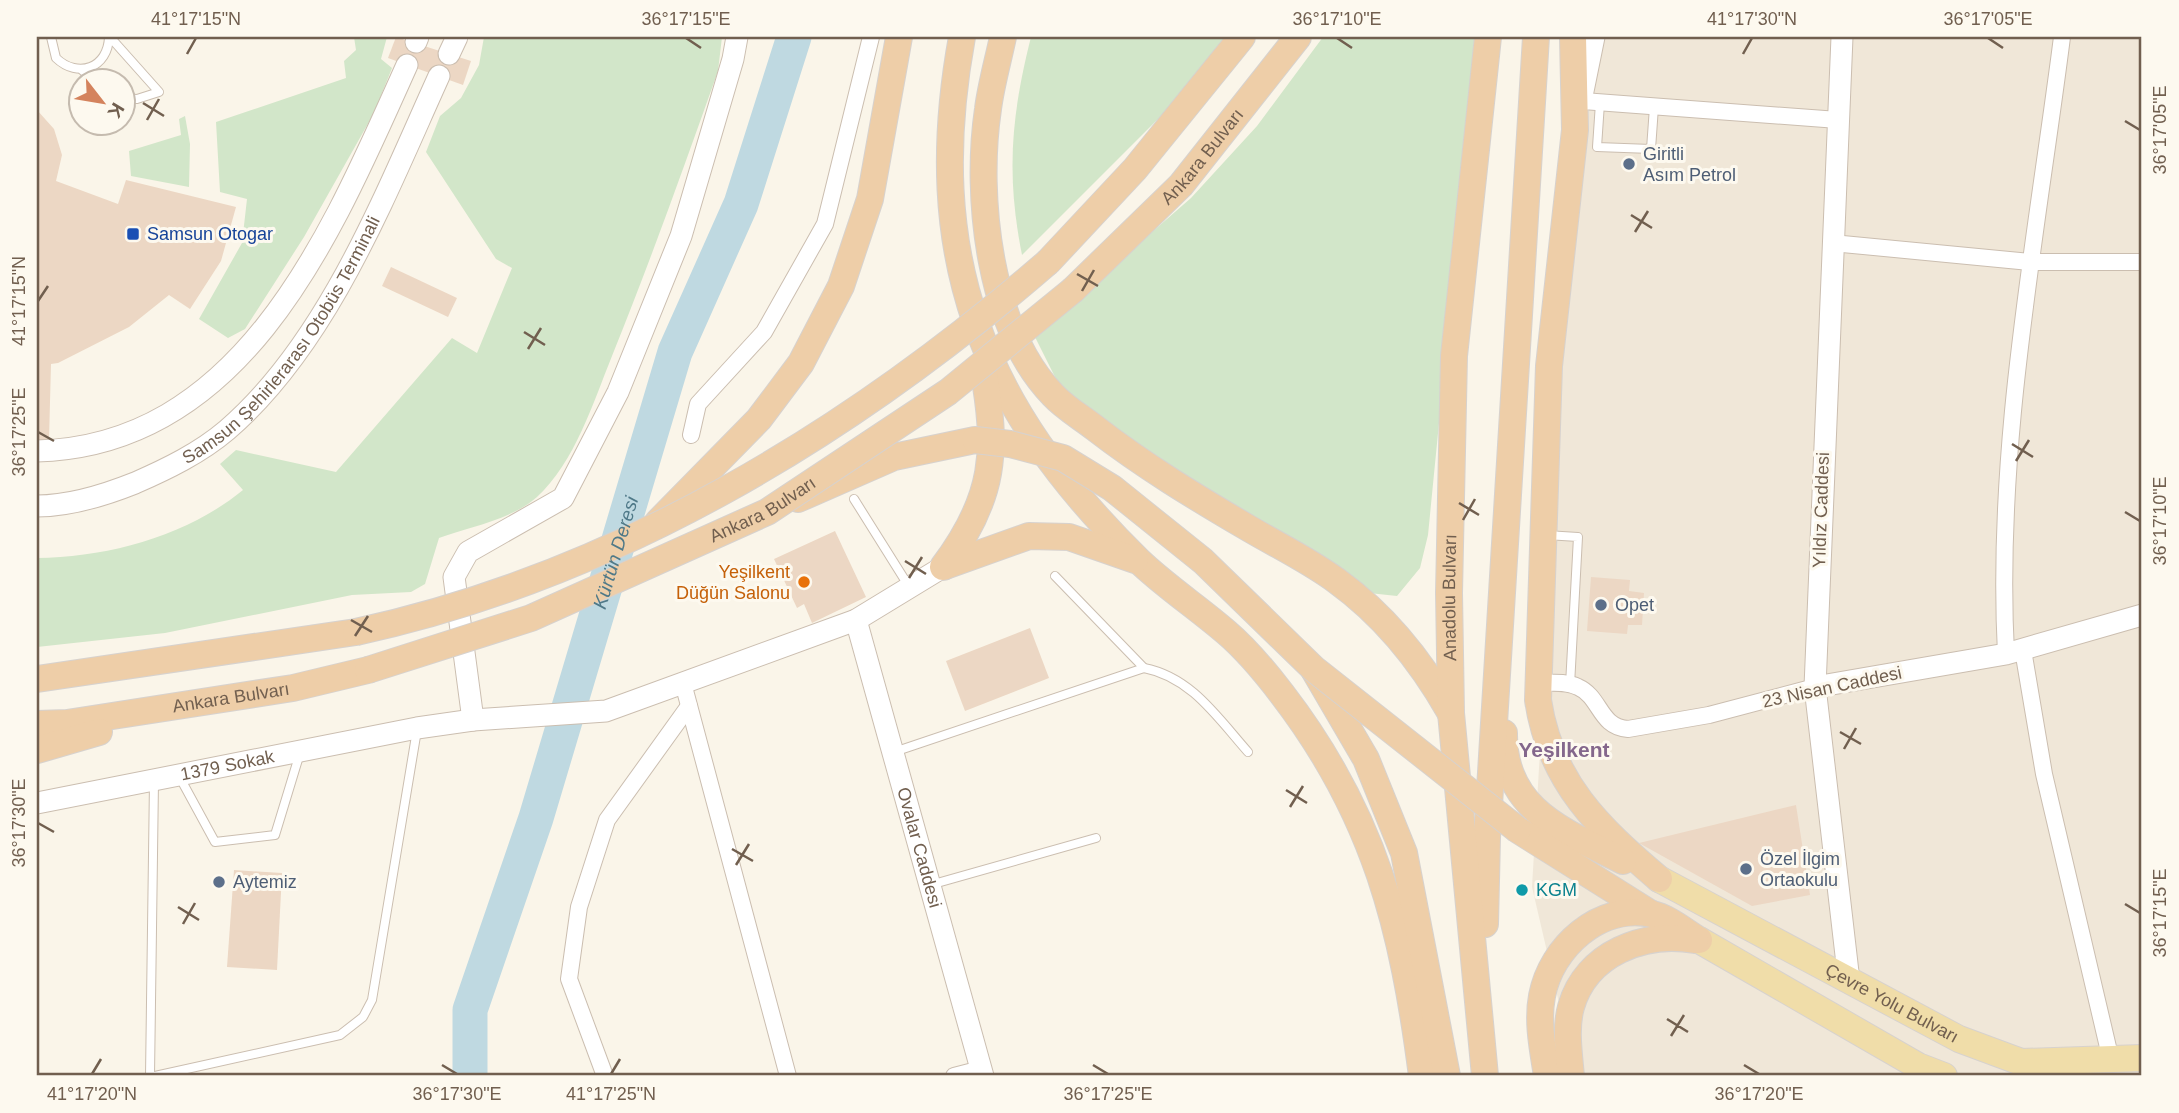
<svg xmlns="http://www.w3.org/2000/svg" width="2179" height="1113" viewBox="0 0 2179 1113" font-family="Helvetica,sans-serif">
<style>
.residential{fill:#f0e7d8}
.green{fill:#d2e6c9}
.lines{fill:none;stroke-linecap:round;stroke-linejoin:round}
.river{stroke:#bfd9e1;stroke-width:35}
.building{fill:#ecd7c4}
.service-casing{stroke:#cbbeb0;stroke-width:10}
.minor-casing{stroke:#cbbeb0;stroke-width:18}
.tertiary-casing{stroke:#cbbeb0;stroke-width:23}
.primary-casing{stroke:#d7d2ce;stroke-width:28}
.trunk-casing{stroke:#d7d2ce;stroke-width:28}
.service{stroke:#fff;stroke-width:8}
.minor{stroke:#fff;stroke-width:16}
.tertiary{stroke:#fff;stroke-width:21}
.primary{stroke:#f0dda9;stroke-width:26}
.trunk{stroke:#eecea8;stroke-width:26}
.trunk-bridge-casing{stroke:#d7d2ce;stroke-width:28;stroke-linecap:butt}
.trunk-bridge{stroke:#eecea8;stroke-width:26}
.ticks{fill:none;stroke:#715f4f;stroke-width:2.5}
.service-dot{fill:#5c6f8a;stroke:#fdf9ef;stroke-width:2.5}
.transit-dot{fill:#1a4fb4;stroke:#fdf9ef;stroke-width:2.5}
.food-dot{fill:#e8710a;stroke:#fdf9ef;stroke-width:2.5}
.culture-dot{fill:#0f9aa8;stroke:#fdf9ef;stroke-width:2.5}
.labels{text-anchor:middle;stroke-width:6;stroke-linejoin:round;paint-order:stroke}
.service-label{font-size:18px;fill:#4e5e75;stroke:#fdf9ef;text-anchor:start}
.street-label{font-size:18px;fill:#715f4f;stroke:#fdf9ef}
.transit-label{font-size:18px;fill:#164399;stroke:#fdf9ef;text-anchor:start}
.food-label{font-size:18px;fill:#c56008;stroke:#fdf9ef;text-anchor:end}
.culture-label{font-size:18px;fill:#0d838f;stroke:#fdf9ef;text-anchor:start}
.water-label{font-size:19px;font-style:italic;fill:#4f7988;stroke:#fdf9ef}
.quarter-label{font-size:21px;font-weight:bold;fill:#84678c;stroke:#fdf9ef}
.neatline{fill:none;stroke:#715f4f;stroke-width:2.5}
.ticks-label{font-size:18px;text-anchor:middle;fill:#715f4f}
</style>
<rect width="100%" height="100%" fill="#faf5e9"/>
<!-- residential -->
<polygon class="residential" points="1582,37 2142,37 2142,1076 1576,1076 1532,887"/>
<!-- green -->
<g class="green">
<polygon points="354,37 387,37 381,59 392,68 374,113 304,237 245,329 228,338 199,319 242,243 247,199 220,192 216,122 346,78 344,61 356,50"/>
<path d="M 484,37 L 722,37 L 718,71 C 684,167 650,262 612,356 C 593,403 575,462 537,497 C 513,519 469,527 439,538 L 425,584 L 411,592 L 352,595 L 165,633 L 37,647 L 37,558 C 109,557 187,536 243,490 L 220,464 L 236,450 L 336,472 L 452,338 L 477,353 L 512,268 L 496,259 L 426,152 L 440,116 L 461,98 L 479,65 Z"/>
<path d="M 1031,37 L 1225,37 L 1166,111 L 1022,255 C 1006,175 1011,116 1031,37 Z"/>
<polygon points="1323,37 1477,37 1428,535 1420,568 1397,596 1369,593 1146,453 1063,393 1034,335 1191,198 1257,126"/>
<polygon points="185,116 190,144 189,187 131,176 129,151 181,135 179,119"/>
</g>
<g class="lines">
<!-- river -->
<path class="river" id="s1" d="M 470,1076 L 470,1010 L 536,818 L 675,352 L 741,204 L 794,37"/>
</g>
<!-- building -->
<g class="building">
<polygon points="396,37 471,61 463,85 388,58"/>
<polygon points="37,110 54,129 62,155 56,181 118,204 126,180 236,207 221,261 190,309 169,295 129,327 58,363 51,364 49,440 37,441"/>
<polygon points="391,267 457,298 448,317 382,286"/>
<polygon points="835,531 866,597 812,623 804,604 797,608 774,559"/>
<polygon points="1591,577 1630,580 1629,591 1644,593 1642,625 1628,625 1627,634 1587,631"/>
<polygon points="1030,628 1049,678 965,711 946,661"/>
<polygon points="1796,805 1810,895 1752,906 1639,843"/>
<polygon points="234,870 282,873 277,970 227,967"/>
</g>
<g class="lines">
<defs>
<g id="service">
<path d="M 51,37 L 56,58 C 78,79 108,68 109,37"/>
<polyline points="110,37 159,92 137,99 122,98"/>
<polyline points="82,70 93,80"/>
<polyline points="1600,103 1597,147 1651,149 1654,107"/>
<polyline points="854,499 908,585"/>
<polyline points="1546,535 1578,537 1570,685"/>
<polyline points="1055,576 1144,668"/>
<path d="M 894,752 L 1144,668 C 1191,677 1217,717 1248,752"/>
<polyline points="179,776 215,842 275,835 300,753"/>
<polyline points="930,885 1096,838"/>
<polyline points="150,1076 154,781"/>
<polyline points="155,1076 340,1035 363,1017 372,1000 417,730"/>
</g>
<g id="minor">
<polyline points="1583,101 1838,120"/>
<polyline points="1832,243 2030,262 2142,262"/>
<polyline points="691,435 698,404 764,332 825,224 871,37"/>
<polyline points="2023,650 2044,774 2111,1060"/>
<path d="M 2006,654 C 1995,447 2036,241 2062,37"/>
<polyline points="683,683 788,1076"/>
<path d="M 1538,683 C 1551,683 1566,681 1578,687 C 1601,697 1599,727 1628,729 L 1709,715 L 1815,687"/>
<polyline points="605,1076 569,979 579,907 607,820 689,706"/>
<polyline points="954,1076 981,1069"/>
</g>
<g id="tertiary">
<polyline points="1842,37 1815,687 1849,981"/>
<polyline points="416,42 418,37"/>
<polyline points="449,54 457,37"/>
<polyline points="1581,101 1594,37"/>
<path d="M 37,451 C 246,446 334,227 407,65"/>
<path id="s2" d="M 37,506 C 69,506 105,495 135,483 C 167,469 200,453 227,430 C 328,343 385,195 439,76"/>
<path id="s3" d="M 856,620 L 983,1076"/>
<polyline points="1815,687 2006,654 2142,615"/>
<polyline points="473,720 454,577 468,552 563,498 618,392 681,236 733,59 737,37"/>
<path id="s4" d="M 37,803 L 417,728 L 473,720 L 606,711 L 856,620 L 943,567"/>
</g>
<g id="primary">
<path id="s5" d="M 1659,879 L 1959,1039 L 2021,1062 L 2142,1058"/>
<polyline points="1699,940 1918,1066 1944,1076"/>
</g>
<g id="trunk">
<path d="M 962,37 C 922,256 981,406 1138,560 C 1165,586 1197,607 1226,632 C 1246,649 1266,673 1282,694 C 1375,815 1403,928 1422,1076"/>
<path d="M 1003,37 C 998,61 991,85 988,109 C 975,197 989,329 1053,395 C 1065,408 1081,417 1095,428 C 1144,466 1197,498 1250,529 C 1279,546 1310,561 1337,581 C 1384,615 1421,661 1450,712"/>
<path d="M 1573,37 L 1575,130 L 1549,366 L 1538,700 C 1550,782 1599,828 1659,879"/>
<polyline points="1048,262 1135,169 1242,37"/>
<path id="s6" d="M 1073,290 L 1181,185 L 1298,37"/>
<polyline points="798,499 894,457 975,440"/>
<polyline points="658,522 759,419 801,363 841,286 870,199 899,37"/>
<polyline points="945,566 1029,536 1069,537 1135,560"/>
<path d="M 943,567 C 995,498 998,451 983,368"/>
<polyline points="1314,670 1366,759 1404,853 1447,1076"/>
<polyline points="37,679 356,632"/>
<path id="s7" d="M 37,724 L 67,723 L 293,688 L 368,670"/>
<path d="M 1504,733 C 1503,810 1564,831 1623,861"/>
<polyline points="37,750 99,732"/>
<polyline points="1518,830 1650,913"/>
<polyline points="1485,924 1487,838 1536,37"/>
<path id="s8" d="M 1485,1076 L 1451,713 L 1449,593 L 1454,356 L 1488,37"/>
<path d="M 1547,1076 C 1543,1050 1537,1022 1542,996 C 1551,947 1600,903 1652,914 C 1669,918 1684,931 1699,940"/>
<path d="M 1571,1076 C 1569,1054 1565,1028 1571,1007 C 1586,953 1645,931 1695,940"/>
</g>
</defs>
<!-- service casing -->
<use href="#service" class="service-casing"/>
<!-- minor casing -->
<use href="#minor" class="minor-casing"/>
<!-- tertiary casing -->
<use href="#tertiary" class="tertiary-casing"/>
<!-- primary casing -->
<use href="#primary" class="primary-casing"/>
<!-- trunk casing -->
<use href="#trunk" class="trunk-casing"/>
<!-- service -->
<use href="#service" class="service"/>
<!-- minor -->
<use href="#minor" class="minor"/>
<!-- tertiary -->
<use href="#tertiary" class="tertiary"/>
<!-- primary -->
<use href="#primary" class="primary"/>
<!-- trunk -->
<use href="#trunk" class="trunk"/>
<defs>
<g id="trunk-bridge">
<polyline points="975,440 1010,444 1063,458 1112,488 1203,561 1314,669 1518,830"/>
<path d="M 356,632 C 615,576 849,434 1048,262"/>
<path id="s9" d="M 368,670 L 531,618 L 767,512 L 948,392 L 1073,290"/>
</g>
</defs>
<!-- trunk-bridge casing -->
<use href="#trunk-bridge" class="trunk-bridge-casing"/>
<!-- trunk-bridge -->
<use href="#trunk-bridge" class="trunk-bridge"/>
</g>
<!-- ticks -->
<path class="ticks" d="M 686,38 L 701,48M 1337,38 L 1352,48M 1988,38 L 2003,48M 187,54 L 196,38M 1743,54 L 1752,38M 143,103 L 164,116M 147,120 L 159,99M 2125,121 L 2140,130M 1631,215 L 1652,228M 1635,232 L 1648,211M 1077,274 L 1098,286M 1082,291 L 1094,270M 38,301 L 48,286M 524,332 L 545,345M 528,349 L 541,328M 38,432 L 54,441M 2012,444 L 2033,457M 2016,461 L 2029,440M 1459,503 L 1479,515M 2125,512 L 2140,521M 1463,520 L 1475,499M 905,561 L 926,574M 909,578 L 922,557M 351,620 L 372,632M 355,636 L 368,616M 1840,732 L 1861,744M 1844,749 L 1856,728M 1286,790 L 1307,803M 1290,807 L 1303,786M 38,823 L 54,832M 732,849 L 753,861M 736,865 L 749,844M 2125,904 L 2140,913M 178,907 L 199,920M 183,924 L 195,903M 1667,1019 L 1688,1032M 1671,1036 L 1684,1015M 442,1065 L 457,1074M 1093,1065 L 1108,1074M 1744,1065 L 1759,1074M 92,1074 L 101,1059M 611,1074 L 620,1059"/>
<!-- markers -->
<g class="service-dot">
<circle cx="1629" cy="164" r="7"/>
<circle cx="1601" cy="605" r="7"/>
<circle cx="1746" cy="869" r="7"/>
<circle cx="219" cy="882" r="7"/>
</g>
<rect class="transit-dot" x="126" y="227" width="14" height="14" rx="3.5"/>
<circle class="food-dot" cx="804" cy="582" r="7"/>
<circle class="culture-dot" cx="1522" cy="890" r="7"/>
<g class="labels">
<!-- service labels -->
<g class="service-label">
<text x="1643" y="160">Giritli<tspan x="1643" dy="21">Asım Petrol</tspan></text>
<text x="1615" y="611">Opet</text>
<text x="1760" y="865">Özel İlgim<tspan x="1760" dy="21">Ortaokulu</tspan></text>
<text x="233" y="888">Aytemiz</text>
</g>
<!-- street labels -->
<g class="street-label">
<text dy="6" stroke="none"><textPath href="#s6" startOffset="186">Ankara Bulvarı</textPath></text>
<text dy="6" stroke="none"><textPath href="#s2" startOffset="312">Samsun Şehirlerarası Otobüs Terminali</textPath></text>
<text dy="6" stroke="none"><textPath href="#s9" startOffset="427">Ankara Bulvarı</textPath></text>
<text transform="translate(1821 510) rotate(-88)" y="6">Yıldız Caddesi</text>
<text dy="6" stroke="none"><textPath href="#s8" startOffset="480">Anadolu Bulvarı</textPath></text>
<text transform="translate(1832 687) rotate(-12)" y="6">23 Nisan Caddesi</text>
<text dy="6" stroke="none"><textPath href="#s7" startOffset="196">Ankara Bulvarı</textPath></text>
<text dy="6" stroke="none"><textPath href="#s4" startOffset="194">1379 Sokak</textPath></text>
<text dy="6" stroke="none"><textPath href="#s3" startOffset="236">Ovalar Caddesi</textPath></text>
<text dy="6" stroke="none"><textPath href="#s5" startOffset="264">Çevre Yolu Bulvarı</textPath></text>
</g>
<!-- transit labels -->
<g class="transit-label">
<text x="147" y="240">Samsun Otogar</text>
</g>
<!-- food labels -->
<g class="food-label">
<text x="790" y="578">Yeşilkent<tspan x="790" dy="21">Düğün Salonu</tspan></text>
</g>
<!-- culture labels -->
<g class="culture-label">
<text x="1536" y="896">KGM</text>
</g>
<!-- water labels -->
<g class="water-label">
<text dy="7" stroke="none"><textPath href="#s1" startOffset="546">Kürtün Deresi</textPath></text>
</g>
<!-- quarter labels -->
<g class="quarter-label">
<text x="1564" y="757">Yeşilkent</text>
</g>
</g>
<!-- border -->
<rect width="2179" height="1113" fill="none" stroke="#fdf9ef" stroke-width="77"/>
<!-- north arrow -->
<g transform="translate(102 102) rotate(121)"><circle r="33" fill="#fdf9ef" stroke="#c5bbaf" stroke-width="2"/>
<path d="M0-5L12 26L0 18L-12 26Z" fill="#d4835d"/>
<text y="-10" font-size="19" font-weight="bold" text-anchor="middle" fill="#715f4f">K</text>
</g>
<rect x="38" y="38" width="2102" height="1036" class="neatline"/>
<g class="ticks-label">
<text x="196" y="25">41°17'15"N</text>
<text x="686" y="25">36°17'15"E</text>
<text x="1337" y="25">36°17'10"E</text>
<text x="1752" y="25">41°17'30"N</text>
<text x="1988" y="25">36°17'05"E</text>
<text transform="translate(2160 130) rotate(-90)" y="6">36°17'05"E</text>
<text transform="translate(19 301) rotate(-90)" y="6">41°17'15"N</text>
<text transform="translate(19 432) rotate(-90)" y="6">36°17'25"E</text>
<text transform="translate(2160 521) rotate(-90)" y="6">36°17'10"E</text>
<text transform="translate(19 823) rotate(-90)" y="6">36°17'30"E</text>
<text transform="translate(2160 913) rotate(-90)" y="6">36°17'15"E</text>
<text x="92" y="1100">41°17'20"N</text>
<text x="457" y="1100">36°17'30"E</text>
<text x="611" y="1100">41°17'25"N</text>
<text x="1108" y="1100">36°17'25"E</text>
<text x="1759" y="1100">36°17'20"E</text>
</g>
</svg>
